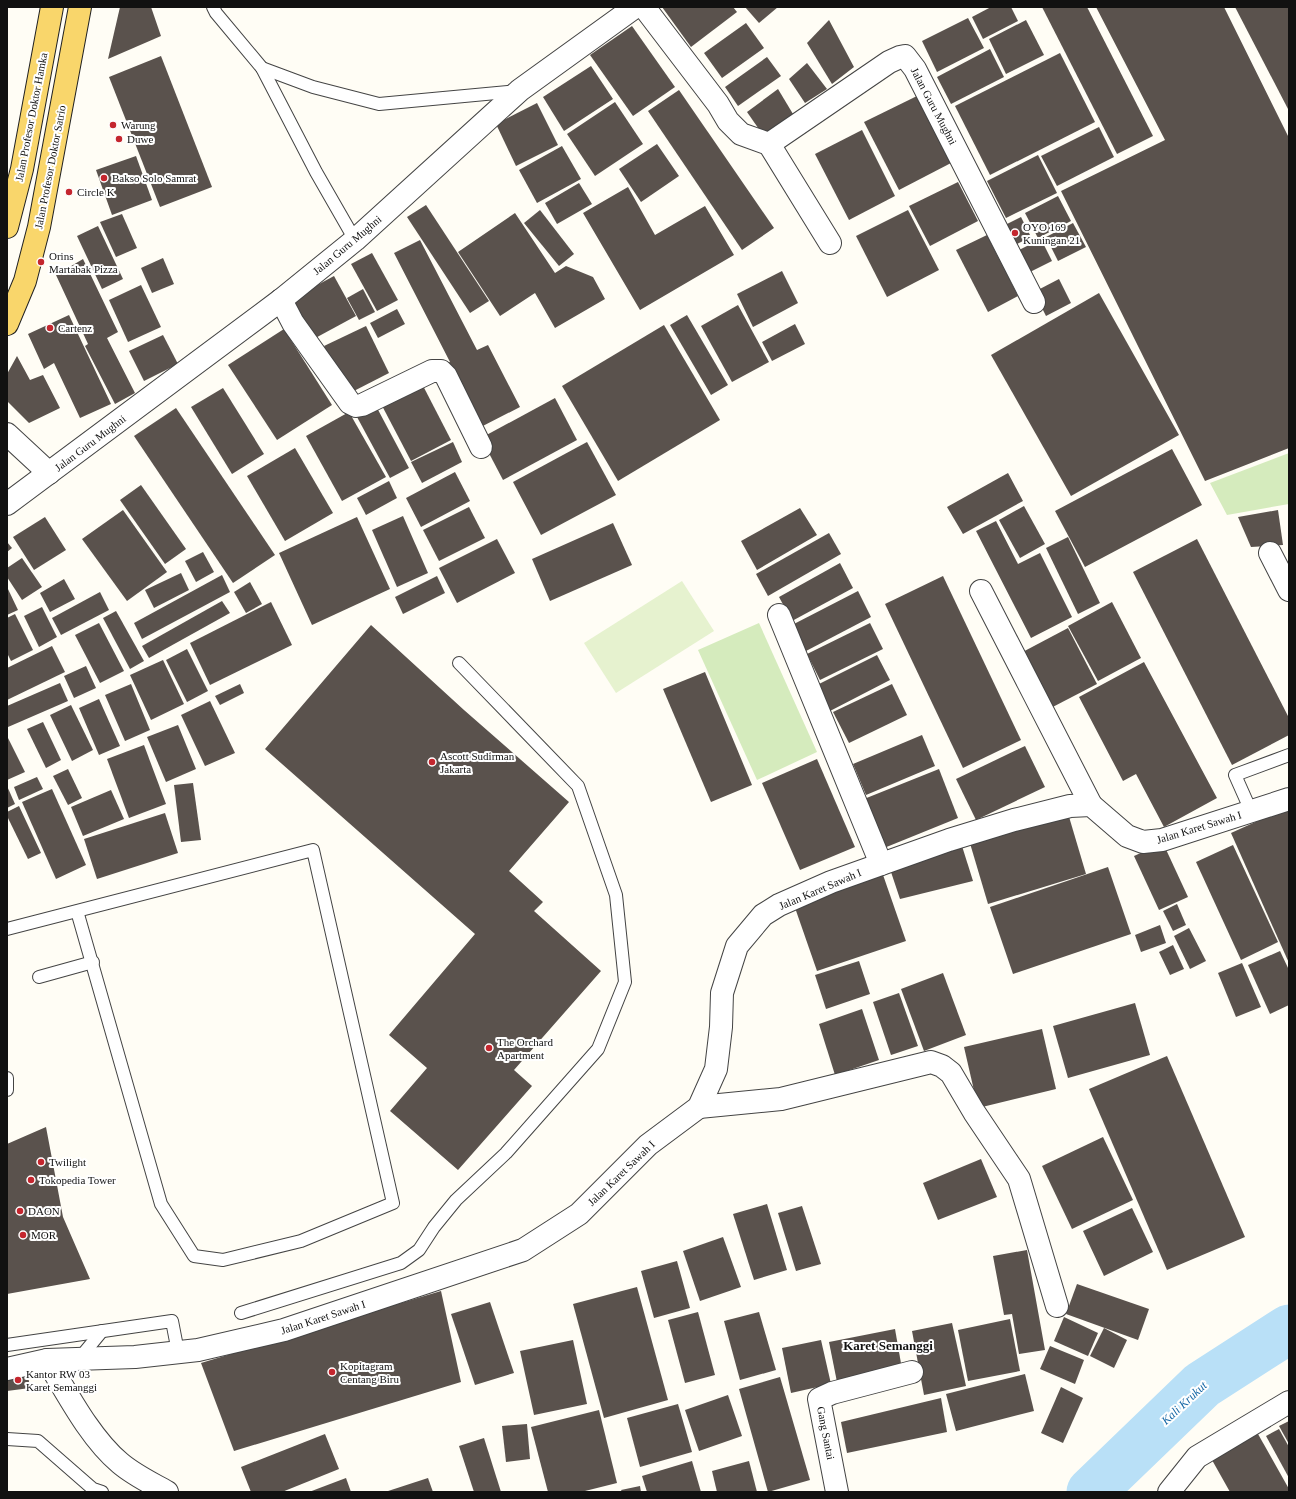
<svg xmlns="http://www.w3.org/2000/svg" width="1296" height="1499" viewBox="0 0 1296 1499" font-family="Georgia,serif">
<style>
.green{fill:#d5ebbd}
.pitch{fill:#e6f2cf}
.lines{fill:none;stroke-linecap:round;stroke-linejoin:round}
.river{stroke:#b9e0f7;stroke-width:49}
.building{fill:#5a524d}
.service-casing{stroke:#444;stroke-width:14}
.minor-casing{stroke:#444;stroke-width:24}
.primary-casing{stroke:#222;stroke-width:24}
.service{stroke:#fff;stroke-width:12}
.minor{stroke:#fff;stroke-width:22}
.primary{stroke:#f9d66b;stroke-width:22}
.poi-dot{fill:#c4262e;stroke:#fff;stroke-width:1.5}
.labels{text-anchor:middle;stroke-width:4;stroke-linejoin:round;paint-order:stroke}
.street-label{font-size:11px;fill:#111;stroke:#fff}
.poi-label{font-size:11px;fill:#111;stroke:#fff;text-anchor:start}
.water-label{font-size:12px;font-style:italic;fill:#1768a6;stroke:#fff}
.quarter-label{font-size:13px;font-weight:bold;fill:#111;stroke:#fff}
</style>
<rect width="100%" height="100%" fill="#fffdf5"/>
<!-- green -->
<g class="green">
<polygon points="1289,453 1289,504 1227,515 1210,483"/>
<polygon points="759,623 817,752 757,780 698,650"/>
</g>
<!-- pitch -->
<polygon class="pitch" points="682,581 714,631 616,693 584,643"/>
<g class="lines">
<!-- river -->
<polyline class="river" points="1091,1492 1202,1385 1289,1329"/>
</g>
<!-- building -->
<g class="building">
<polygon points="120,7 151,7 161,36 108,59"/>
<polygon points="662,7 733,7 737,12 691,47"/>
<polygon points="745,7 778,7 759,23"/>
<polygon points="991,7 1011,7 1018,21 983,39 972,17"/>
<polygon points="1042,7 1087,7 1153,136 1117,154"/>
<polygon points="1096,7 1224,7 1289,138 1289,448 1205,481 1061,191 1165,140"/>
<polygon points="1235,7 1289,7 1289,108 1288,109"/>
<polygon points="968,18 984,48 937,72 922,41"/>
<polygon points="829,20 854,67 832,84 807,43"/>
<polygon points="1026,20 1044,55 1006,74 989,39"/>
<polygon points="746,23 764,48 722,78 704,53"/>
<polygon points="632,26 675,87 633,116 590,55"/>
<polygon points="990,49 1004,77 951,104 937,77"/>
<polygon points="1060,53 1095,122 990,175 955,106"/>
<polygon points="161,56 212,187 160,207 109,77"/>
<polygon points="767,57 781,76 738,106 725,87"/>
<polygon points="807,63 827,89 805,103 789,79"/>
<polygon points="591,66 613,99 564,131 543,97"/>
<polygon points="778,89 793,114 763,135 747,112"/>
<polygon points="679,90 774,228 742,250 648,111"/>
<polygon points="917,96 951,163 899,190 864,122"/>
<polygon points="615,102 643,144 595,176 567,134"/>
<polygon points="537,103 558,145 516,166 496,124"/>
<polygon points="1099,127 1114,157 1057,186 1041,156"/>
<polygon points="862,130 895,196 849,220 815,154"/>
<polygon points="657,144 679,176 641,202 619,169"/>
<polygon points="562,146 581,179 537,203 519,170"/>
<polygon points="1038,155 1057,193 1006,218 987,181"/>
<polygon points="136,156 152,200 112,215 96,170"/>
<polygon points="958,182 978,221 930,246 909,206"/>
<polygon points="579,183 592,204 557,224 545,203"/>
<polygon points="628,187 655,235 705,206 734,255 640,310 583,213"/>
<polygon points="1058,196 1071,221 1038,238 1025,213"/>
<polygon points="426,205 489,301 470,313 407,217"/>
<polygon points="540,210 574,254 559,266 524,223"/>
<polygon points="908,210 939,270 887,297 856,236"/>
<polygon points="515,213 555,273 566,266 593,277 605,299 555,328 535,293 500,316 458,252"/>
<polygon points="122,214 137,248 116,257 100,222"/>
<polygon points="1021,217 1031,237 1009,248 999,228"/>
<polygon points="1073,223 1086,247 1058,261 1046,237"/>
<polygon points="98,226 123,279 102,289 77,236"/>
<polygon points="987,235 1018,296 988,312 956,250"/>
<polygon points="1041,239 1052,261 1026,274 1015,252"/>
<polygon points="420,240 477,350 488,345 520,407 475,430 442,365 450,362 394,253"/>
<polygon points="372,253 398,300 377,311 351,264"/>
<polygon points="163,258 174,284 152,293 141,268"/>
<polygon points="83,259 118,332 107,338 135,393 115,404 85,346 88,344 56,275"/>
<polygon points="782,271 798,303 753,327 737,294"/>
<polygon points="334,276 356,316 308,342 286,302"/>
<polygon points="1059,279 1071,303 1046,316 1034,292"/>
<polygon points="141,285 161,327 128,342 109,300"/>
<polygon points="363,289 375,312 359,320 347,298"/>
<polygon points="1099,293 1179,435 1071,496 991,355"/>
<polygon points="738,305 769,362 732,382 701,326"/>
<polygon points="397,309 405,324 378,338 370,323"/>
<polygon points="69,315 111,404 80,418 54,363 44,369 28,334"/>
<polygon points="687,315 728,385 711,395 670,325"/>
<polygon points="795,324 805,344 772,361 762,342"/>
<polygon points="664,325 720,420 618,481 562,386"/>
<polygon points="366,326 389,373 348,394 324,346"/>
<polygon points="284,329 332,405 277,440 228,365"/>
<polygon points="163,335 178,364 144,381 129,351"/>
<polygon points="17,356 30,380 43,375 60,408 29,423 7,401 7,374"/>
<polygon points="419,378 451,440 411,461 379,400"/>
<polygon points="223,388 264,454 232,474 191,407"/>
<polygon points="555,398 577,440 503,480 481,438"/>
<polygon points="376,406 409,468 390,478 357,417"/>
<polygon points="176,408 275,555 233,583 134,436"/>
<polygon points="349,412 386,477 342,501 306,436"/>
<polygon points="453,442 462,462 422,483 411,462"/>
<polygon points="587,442 616,495 541,535 513,482"/>
<polygon points="295,448 333,513 285,541 247,476"/>
<polygon points="1172,449 1202,505 1085,567 1055,511"/>
<polygon points="455,472 470,501 421,527 406,498"/>
<polygon points="1008,473 1023,501 963,534 947,507"/>
<polygon points="389,481 397,498 366,515 357,498"/>
<polygon points="141,485 186,549 165,564 120,500"/>
<polygon points="1024,506 1045,544 1020,558 999,520"/>
<polygon points="469,507 485,538 439,561 423,530"/>
<polygon points="800,508 817,535 757,570 741,541"/>
<polygon points="123,510 167,572 127,601 82,539"/>
<polygon points="1278,510 1283,545 1251,547 1238,517"/>
<polygon points="403,516 428,573 397,587 372,530"/>
<polygon points="45,517 66,550 34,570 13,537"/>
<polygon points="357,517 390,589 312,625 279,553"/>
<polygon points="996,521 1018,564 1040,553 1072,617 1031,638 976,531"/>
<polygon points="613,523 632,565 550,601 532,559"/>
<polygon points="829,533 841,554 768,596 756,574"/>
<polygon points="1068,537 1100,603 1078,614 1046,548"/>
<polygon points="497,539 515,573 457,603 439,568"/>
<polygon points="1197,539 1289,718 1289,735 1232,765 1133,572"/>
<polygon points="7,542 12,548 7,552"/>
<polygon points="203,552 214,572 196,582 185,561"/>
<polygon points="22,558 42,587 22,600 7,577 7,568"/>
<polygon points="840,563 853,588 792,621 779,597"/>
<polygon points="181,573 189,590 154,608 145,590"/>
<polygon points="222,575 230,592 142,639 134,623"/>
<polygon points="437,576 445,593 403,614 395,597"/>
<polygon points="943,576 1021,740 963,768 885,604"/>
<polygon points="64,579 75,599 50,612 40,593"/>
<polygon points="250,582 262,604 246,613 234,592"/>
<polygon points="7,587 18,610 7,615"/>
<polygon points="858,591 871,617 806,651 792,625"/>
<polygon points="100,592 109,610 61,635 52,618"/>
<polygon points="222,601 230,613 149,658 142,646"/>
<polygon points="271,602 292,645 210,685 190,643"/>
<polygon points="1112,602 1141,658 1098,681 1068,626"/>
<polygon points="42,607 57,637 39,647 24,616"/>
<polygon points="116,611 144,661 130,669 103,618"/>
<polygon points="15,614 33,650 11,661 7,653 7,618"/>
<polygon points="99,623 124,671 100,683 75,635"/>
<polygon points="870,623 883,649 820,680 807,654"/>
<polygon points="371,625 464,710 569,802 509,871 543,902 534,911 601,971 514,1070 532,1086 458,1170 390,1111 427,1068 389,1035 475,934 265,749"/>
<polygon points="1068,628 1097,684 1045,711 1017,655"/>
<polygon points="52,646 65,672 7,700 7,668"/>
<polygon points="187,649 208,691 187,702 166,660"/>
<polygon points="877,655 890,680 830,711 817,685"/>
<polygon points="163,660 184,704 151,720 130,675"/>
<polygon points="1144,662 1217,798 1164,827 1136,774 1123,781 1079,697"/>
<polygon points="86,666 96,688 74,698 64,676"/>
<polygon points="705,672 752,785 711,802 663,689"/>
<polygon points="60,683 68,701 8,727 7,724 7,706"/>
<polygon points="131,684 150,730 125,741 105,695"/>
<polygon points="240,684 244,693 220,705 215,696"/>
<polygon points="892,684 907,715 849,743 833,712"/>
<polygon points="99,699 120,746 99,755 79,708"/>
<polygon points="210,701 235,753 205,766 181,715"/>
<polygon points="71,705 93,750 72,761 50,715"/>
<polygon points="43,722 61,760 46,768 27,729"/>
<polygon points="178,725 196,769 166,782 147,737"/>
<polygon points="922,735 935,766 866,795 853,764"/>
<polygon points="7,736 25,772 7,780"/>
<polygon points="144,745 166,804 129,818 107,759"/>
<polygon points="1025,746 1045,787 976,820 956,779"/>
<polygon points="817,759 855,847 800,870 762,783"/>
<polygon points="68,769 82,798 68,805 53,776"/>
<polygon points="939,769 958,818 884,848 864,799"/>
<polygon points="37,777 43,789 19,800 14,787"/>
<polygon points="193,783 201,840 181,842 174,785"/>
<polygon points="7,786 15,804 7,808"/>
<polygon points="52,789 86,865 56,879 22,802"/>
<polygon points="111,790 124,819 83,836 71,807"/>
<polygon points="19,806 41,853 28,859 7,816 7,812"/>
<polygon points="1289,807 1289,963 1231,833"/>
<polygon points="1067,810 1086,874 988,904 969,840"/>
<polygon points="165,813 178,853 97,879 84,839"/>
<polygon points="1163,843 1188,897 1159,910 1134,856"/>
<polygon points="1233,845 1278,942 1241,960 1196,862"/>
<polygon points="962,846 973,881 900,899 890,869"/>
<polygon points="1108,867 1131,934 1013,974 990,907"/>
<polygon points="882,872 906,941 817,971 793,902"/>
<polygon points="1177,904 1186,925 1173,931 1163,911"/>
<polygon points="1160,925 1166,943 1141,952 1135,935"/>
<polygon points="1189,928 1206,961 1190,969 1174,936"/>
<polygon points="1173,945 1184,969 1170,975 1159,952"/>
<polygon points="1280,951 1289,970 1289,1005 1270,1014 1248,965"/>
<polygon points="859,961 870,994 826,1009 815,975"/>
<polygon points="1242,963 1261,1007 1236,1017 1218,973"/>
<polygon points="943,973 966,1035 924,1051 901,989"/>
<polygon points="899,993 918,1046 891,1055 873,1002"/>
<polygon points="1135,1003 1150,1055 1068,1078 1053,1026"/>
<polygon points="862,1009 879,1060 835,1075 819,1024"/>
<polygon points="1042,1029 1056,1089 978,1108 964,1047"/>
<polygon points="1167,1056 1245,1237 1167,1270 1089,1089"/>
<polygon points="46,1127 63,1217 90,1279 7,1294 7,1144"/>
<polygon points="1103,1137 1133,1200 1072,1229 1042,1166"/>
<polygon points="981,1159 997,1197 938,1220 923,1183"/>
<polygon points="767,1204 787,1270 754,1280 733,1214"/>
<polygon points="802,1206 821,1264 796,1271 778,1213"/>
<polygon points="1132,1208 1153,1252 1104,1276 1083,1231"/>
<polygon points="723,1237 741,1287 700,1301 683,1251"/>
<polygon points="1027,1250 1045,1350 1019,1354 1012,1314 1004,1315 993,1256"/>
<polygon points="677,1261 690,1308 654,1318 641,1271"/>
<polygon points="1077,1284 1149,1309 1138,1340 1066,1314"/>
<polygon points="637,1287 668,1400 604,1418 573,1304"/>
<polygon points="441,1291 461,1382 234,1451 201,1363"/>
<polygon points="490,1302 514,1373 475,1385 451,1314"/>
<polygon points="698,1312 715,1375 685,1383 668,1320"/>
<polygon points="759,1312 776,1370 740,1380 724,1321"/>
<polygon points="1064,1317 1098,1333 1088,1356 1054,1341"/>
<polygon points="1010,1319 1020,1371 968,1381 958,1330"/>
<polygon points="952,1323 966,1386 924,1395 912,1331"/>
<polygon points="1104,1328 1127,1340 1114,1368 1090,1356"/>
<polygon points="895,1329 902,1369 837,1382 829,1342"/>
<polygon points="573,1340 587,1404 534,1415 520,1351"/>
<polygon points="821,1340 831,1384 791,1393 782,1348"/>
<polygon points="1050,1346 1084,1360 1075,1384 1040,1369"/>
<polygon points="27,1369 30,1388 7,1391 7,1372"/>
<polygon points="1025,1374 1034,1411 956,1431 946,1394"/>
<polygon points="780,1377 810,1480 768,1492 739,1389"/>
<polygon points="1061,1387 1083,1398 1063,1443 1041,1433"/>
<polygon points="728,1395 742,1436 699,1451 685,1410"/>
<polygon points="941,1398 947,1432 847,1453 841,1422"/>
<polygon points="678,1404 692,1452 640,1467 627,1418"/>
<polygon points="599,1410 617,1483 581,1492 548,1492 531,1427"/>
<polygon points="1289,1421 1289,1444 1279,1426"/>
<polygon points="527,1424 530,1459 506,1462 502,1426"/>
<polygon points="1279,1429 1289,1447 1289,1478 1266,1436"/>
<polygon points="325,1434 339,1469 282,1492 251,1492 241,1467"/>
<polygon points="1258,1434 1289,1489 1289,1492 1230,1492 1212,1460"/>
<polygon points="484,1438 501,1492 474,1492 459,1446"/>
<polygon points="692,1461 701,1492 647,1492 642,1476"/>
<polygon points="749,1461 757,1492 717,1492 712,1471"/>
<polygon points="346,1478 351,1492 309,1492"/>
<polygon points="428,1478 433,1492 385,1492"/>
<polygon points="640,1486 641,1492 622,1492 621,1490"/>
</g>
<g class="lines">
<defs>
<g id="service">
<polyline points="213,7 216,13 262,68 316,172 355,240"/>
<polyline points="262,68 313,87 379,104 517,91"/>
<polyline points="1251,811 1235,775 1289,755"/>
<polyline points="7,929 313,850 393,1203 301,1241 223,1260 194,1256 161,1204 77,911"/>
<polyline points="39,977 93,962"/>
<polyline points="7,1078 7,1090"/>
<polyline points="241,1313 401,1263 419,1250 434,1227 456,1200 506,1153 598,1049 625,982 616,895 578,786 459,663"/>
<polyline points="7,1345 172,1321 178,1352"/>
<polyline points="79,1359 102,1331"/>
<polyline points="7,1439 38,1441 93,1489 102,1492"/>
</g>
<g id="minor">
<polyline points="644,7 718,104 728,121 741,134 769,144 830,243"/>
<polyline points="769,144 889,62 900,57 905,56 915,69 1034,302"/>
<polyline points="281,300 293,323 350,403 356,406 362,405 432,371 441,371 446,376 481,447"/>
<polyline points="7,434 49,473"/>
<polyline points="7,504 281,300 355,240 520,90 635,7"/>
<polyline points="1270,553 1289,590"/>
<polyline points="981,591 1091,805"/>
<polyline points="779,615 881,864"/>
<polyline points="699,1107 781,1099 931,1062 942,1066 951,1073 974,1112 1019,1179 1057,1306"/>
<path d="M 47,1360 C 67,1393 90,1438 120,1463 C 134,1475 151,1483 167,1492"/>
<polyline points="7,1369 47,1360 135,1357 198,1350 284,1330 523,1250 579,1214 648,1145 699,1107 716,1069 721,1027 722,993 737,946 763,915 779,905 831,882 949,840 1014,820 1070,806 1091,805 1127,836 1143,842 1162,840 1289,799"/>
<polyline points="837,1492 819,1399 832,1393 912,1372"/>
<polyline points="1169,1492 1197,1457 1289,1402"/>
</g>
<g id="primary">
<polyline points="7,227 22,169 52,7"/>
<polyline points="7,324 25,281 39,227 80,7"/>
</g>
</defs>
<!-- service casing -->
<use href="#service" class="service-casing"/>
<!-- minor casing -->
<use href="#minor" class="minor-casing"/>
<!-- primary casing -->
<use href="#primary" class="primary-casing"/>
<!-- service -->
<use href="#service" class="service"/>
<!-- minor -->
<use href="#minor" class="minor"/>
<!-- primary -->
<use href="#primary" class="primary"/>
</g>
<!-- markers -->
<g class="poi-dot">
<circle cx="113" cy="125" r="4"/>
<circle cx="119" cy="139" r="4"/>
<circle cx="104" cy="178" r="4"/>
<circle cx="69" cy="192" r="4"/>
<circle cx="1015" cy="233" r="4"/>
<circle cx="41" cy="262" r="4"/>
<circle cx="50" cy="328" r="4"/>
<circle cx="432" cy="762" r="4"/>
<circle cx="489" cy="1048" r="4"/>
<circle cx="41" cy="1162" r="4"/>
<circle cx="31" cy="1180" r="4"/>
<circle cx="20" cy="1211" r="4"/>
<circle cx="23" cy="1235" r="4"/>
<circle cx="332" cy="1372" r="4"/>
<circle cx="18" cy="1380" r="4"/>
</g>
<g class="labels">
<!-- street labels -->
<g class="street-label">
<text transform="translate(934 106) rotate(62)" y="4">Jalan Guru Mughni</text>
<text transform="translate(31 117) rotate(-79)" y="4">Jalan Profesor Doktor Hamka</text>
<text transform="translate(50 167) rotate(-79)" y="4">Jalan Profesor Doktor Satrio</text>
<text transform="translate(347 245) rotate(-40)" y="4">Jalan Guru Mughni</text>
<text transform="translate(90 443) rotate(-37)" y="4">Jalan Guru Mughni</text>
<text transform="translate(1199 827) rotate(-17)" y="4">Jalan Karet Sawah I</text>
<text transform="translate(820 889) rotate(-23)" y="4">Jalan Karet Sawah I</text>
<text transform="translate(621 1173) rotate(-44)" y="4">Jalan Karet Sawah I</text>
<text transform="translate(323 1317) rotate(-18)" y="4">Jalan Karet Sawah I</text>
<text transform="translate(826 1433) rotate(79)" y="4">Gang Santai</text>
</g>
<!-- poi labels -->
<g class="poi-label">
<text x="121" y="129">Warung</text>
<text x="127" y="143">Duwe</text>
<text x="112" y="182">Bakso Solo Samrat</text>
<text x="77" y="196">Circle K</text>
<text x="1023" y="231">OYO 169<tspan x="1023" dy="13">Kuningan 21</tspan></text>
<text x="49" y="260">Orins<tspan x="49" dy="13">Martabak Pizza</tspan></text>
<text x="58" y="332">Cartenz</text>
<text x="440" y="760">Ascott Sudirman<tspan x="440" dy="13">Jakarta</tspan></text>
<text x="497" y="1046">The Orchard<tspan x="497" dy="13">Apartment</tspan></text>
<text x="49" y="1166">Twilight</text>
<text x="39" y="1184">Tokopedia Tower</text>
<text x="28" y="1215">DAON</text>
<text x="31" y="1239">MOR</text>
<text x="340" y="1370">Kopitagram<tspan x="340" dy="13">Centang Biru</tspan></text>
<text x="26" y="1378">Kantor RW 03<tspan x="26" dy="13">Karet Semanggi</tspan></text>
</g>
<!-- water labels -->
<g class="water-label">
<text transform="translate(1184 1403) rotate(-43)" y="4">Kali Krukut</text>
</g>
<!-- quarter labels -->
<g class="quarter-label">
<text x="888" y="1350">Karet Semanggi</text>
</g>
</g>
<!-- border -->
<rect width="1296" height="1499" fill="none" stroke="#111111" stroke-width="16"/>
</svg>
